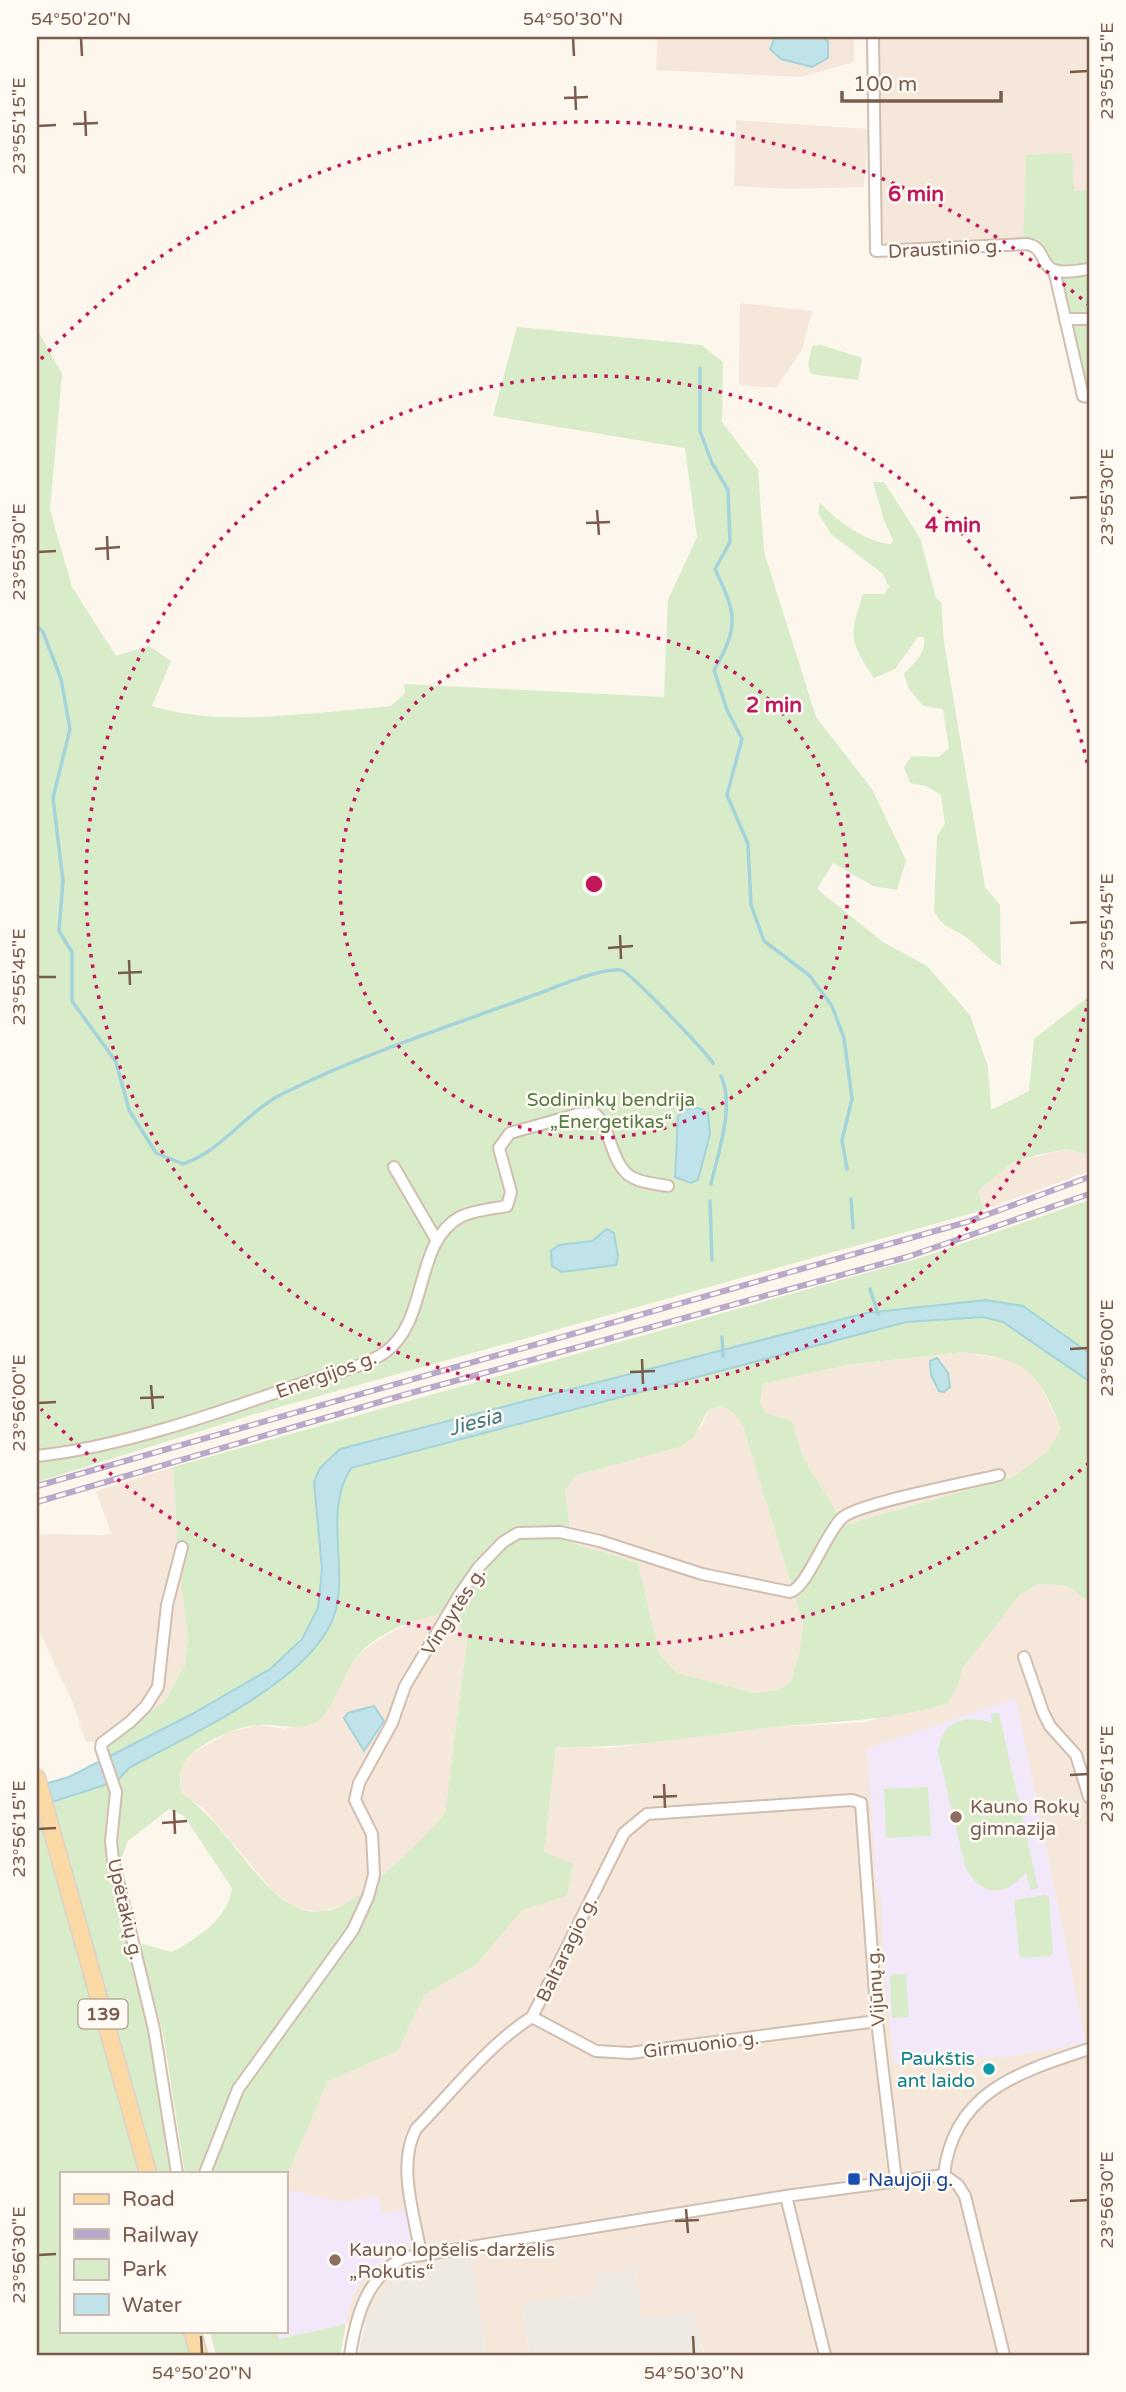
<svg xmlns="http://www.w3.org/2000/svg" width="1126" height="2392" viewBox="0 0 1126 2392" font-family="'Varela Round',sans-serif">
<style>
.residential{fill:#f5e8da}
.industrial{fill:#efe9e4}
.education{fill:#f3e8fa}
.green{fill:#d8ecc9;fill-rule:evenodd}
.water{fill:#bfe3e8;stroke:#a5d3da;stroke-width:2}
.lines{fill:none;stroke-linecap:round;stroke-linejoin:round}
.stream{stroke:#a5d3da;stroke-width:3.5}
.minor-casing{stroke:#d1beb0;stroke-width:14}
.primary-casing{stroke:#dad1cd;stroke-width:19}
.minor{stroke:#fff;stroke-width:10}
.primary{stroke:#fbd9a5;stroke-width:16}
.rail-casing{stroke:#b9a8c9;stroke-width:6}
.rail{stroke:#fffaf3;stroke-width:3.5;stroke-dasharray:10;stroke-linecap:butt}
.ticks{fill:none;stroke:#7a5c4d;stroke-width:2.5}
.ring{fill:none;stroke:#c2185b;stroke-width:3.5;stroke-dasharray:3.5 7}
.education-dot{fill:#8d6e63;stroke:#fffaf3;stroke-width:2.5}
.culture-dot{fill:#0f9aa8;stroke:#fffaf3;stroke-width:2.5}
.transit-dot{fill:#1a4fb4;stroke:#fffaf3;stroke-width:2.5}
.labels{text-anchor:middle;stroke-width:5;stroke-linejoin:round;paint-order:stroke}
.shield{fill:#fffaf3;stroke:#a28b7f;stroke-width:2}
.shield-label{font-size:18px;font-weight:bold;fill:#7a5c4d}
.street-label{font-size:19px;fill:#7a5c4d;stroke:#fffaf3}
.park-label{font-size:19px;fill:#537a41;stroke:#fffaf3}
.education-label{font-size:19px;fill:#785e54;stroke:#fffaf3;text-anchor:start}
.culture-label{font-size:19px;fill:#0d838f;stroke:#fffaf3;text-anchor:end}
.transit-label{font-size:19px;fill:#164399;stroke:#fffaf3;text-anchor:start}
.water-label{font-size:21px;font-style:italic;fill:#437c86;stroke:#fffaf3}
.centre{fill:#c2185b;stroke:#fffaf3;stroke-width:3.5}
.ring-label{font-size:21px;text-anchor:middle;font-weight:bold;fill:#c2185b;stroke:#fffaf3;stroke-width:5;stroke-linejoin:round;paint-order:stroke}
.neatline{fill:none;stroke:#7a5c4d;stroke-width:2.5}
.ticks-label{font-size:18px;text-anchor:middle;fill:#7a5c4d}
</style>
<rect width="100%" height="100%" fill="#fdf6ec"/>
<!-- residential -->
<g class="residential">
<polygon points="658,37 854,37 854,62 801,77 656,70"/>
<polygon points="878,37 1089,37 1089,189 1074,191 1026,155 1023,238 919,248 890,247 880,239"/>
<polygon points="736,120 868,129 864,187 789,189 734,186"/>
<polygon points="740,303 812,311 802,350 776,388 739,385"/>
<polygon points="1067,1149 1089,1155 1089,1171 984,1210 978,1191 1012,1163"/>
<polygon points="963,1352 1017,1362 1036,1376 1061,1429 1047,1452 1013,1477 844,1525 803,1457 792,1422 767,1414 760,1403 763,1384 846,1365"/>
<polygon points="721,1406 735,1414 743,1426 803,1623 801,1645 791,1682 780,1690 755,1693 676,1673 659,1653 638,1563 572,1543 565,1490 577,1475 680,1447 702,1426 708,1410"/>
<polygon points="173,1467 179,1569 188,1636 185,1665 165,1701 109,1741 86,1742 73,1703 37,1626 37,1534 112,1535 96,1491"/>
<polygon points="1038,1584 1068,1586 1089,1602 1089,1731 1084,1763 1089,1779 1089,2355 703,2355 702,2344 642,2319 635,2268 597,2293 522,2303 529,2352 486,2355 471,2257 406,2269 372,2305 365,2323 346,2324 278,2339 276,2331 285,2331 285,2180 328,2081 398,2051 424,1995 477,1964 522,1910 567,1896 544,1852 556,1747 608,1748 761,1728 867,1722 959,1683 962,1669 1020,1595"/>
<polygon points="438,1615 459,1623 467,1640 445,1813 429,1834 353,1902 321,1912 296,1908 273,1891 203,1808 181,1794 180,1769 192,1754 229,1732 259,1725 284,1729 321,1719 357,1655 381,1638 419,1618"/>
</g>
<!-- industrial -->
<g class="industrial">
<polygon points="471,2256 486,2355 358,2355 365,2323 372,2305 394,2278 406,2269 424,2264"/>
<polygon points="635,2268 642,2318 694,2313 703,2355 513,2355 529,2352 522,2303 597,2293 594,2274"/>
</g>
<!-- education -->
<g class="education">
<polygon points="1016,1698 1086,2043 1013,2056 894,2064 883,1959 881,1896 876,1885 867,1749"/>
<polygon points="285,2189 342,2202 378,2195 382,2213 411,2208 414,2241 394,2251 363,2280 352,2297 346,2324 278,2339 276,2331 285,2331"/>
</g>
<!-- green -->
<g class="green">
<path d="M 1072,153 L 1074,191 L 1089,189 L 1089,264 C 1080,265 1069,268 1060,266 C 1043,263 1054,236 1023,238 L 1026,155 Z"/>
<polygon points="1089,273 1089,390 1086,390 1059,275"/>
<path d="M 517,327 L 701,345 L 723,362 L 722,422 L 758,469 L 764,552 L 816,717 L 872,789 L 906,860 L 897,890 L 873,886 L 833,863 L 817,889 L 883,942 L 927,966 L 970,1015 L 988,1067 L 991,1110 L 1029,1091 L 1034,1039 L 1089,996 L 1089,1155 L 1067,1149 L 1037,1155 L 1012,1163 L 978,1191 L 984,1210 L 262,1412 L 37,1482 L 37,329 L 62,374 L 50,510 L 72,587 L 116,656 L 149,646 L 171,661 L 152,706 C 223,728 316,712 391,706 L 405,693 L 404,684 L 664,697 L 668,600 L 697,537 L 685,448 L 493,416 Z"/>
<polygon points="821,345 862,358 858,380 811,374 808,365 812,346"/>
<path d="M 873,482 L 884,482 L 920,538 L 936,598 L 941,602 L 944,643 L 985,887 L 1000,905 L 1001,966 C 988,959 982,951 971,941 C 958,929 941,929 934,910 L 937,836 L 945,824 L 941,795 L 926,786 L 910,783 L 904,767 L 912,756 L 939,757 L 949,748 L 943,709 L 923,706 L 909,689 L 904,674 C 914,663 927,654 924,637 L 918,637 L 895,669 L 874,678 C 849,640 849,637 863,594 L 884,594 L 889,587 L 883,574 L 831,534 L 818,513 L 820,502 C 834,520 868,543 891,544 L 893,540 L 884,520 Z"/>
<path d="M 1089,1200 L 1089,1353 L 1023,1306 L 877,1311 L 340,1449 L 315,1482 C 317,1518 329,1576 317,1610 C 293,1676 169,1726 108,1757 L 105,1752 L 109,1741 L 165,1701 L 185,1665 L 188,1636 L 179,1569 L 173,1467 L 923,1257 Z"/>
<path d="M 983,1317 L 1003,1322 L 1089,1381 L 1089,1602 L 1068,1586 L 1038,1584 L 1020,1595 L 962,1669 L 959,1683 L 948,1703 C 884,1723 823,1721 758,1729 C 690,1737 624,1749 556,1747 L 544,1852 L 573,1864 L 567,1896 L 522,1910 L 477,1964 L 424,1995 L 398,2051 L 328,2081 L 285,2180 L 285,2173 L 185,2173 L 163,2033 L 140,1947 L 143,1944 L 172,1952 C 199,1937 227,1920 232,1888 L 184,1816 L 169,1809 L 128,1841 L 122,1857 L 117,1857 L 121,1807 L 110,1808 C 94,1853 139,1978 149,2031 C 157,2078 162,2126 171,2173 L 157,2173 L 54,1803 L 117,1781 L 129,1768 L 272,1688 L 336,1610 L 338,1502 L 341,1483 L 351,1468 L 906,1322 ZM 963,1352 C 1027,1360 1037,1368 1061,1429 L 1047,1452 L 1013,1477 L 844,1525 L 803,1457 L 792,1421 L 767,1414 L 760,1403 L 763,1384 L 846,1365 ZM 722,1406 L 735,1414 L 743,1426 L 803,1623 L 801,1645 L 791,1682 L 779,1690 L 755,1693 L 676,1673 L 659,1653 L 638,1563 L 572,1543 L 565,1490 L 577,1475 L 680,1447 L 694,1437 L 708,1410 ZM 438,1615 L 459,1623 L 467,1640 L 445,1813 C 429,1833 412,1849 392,1867 C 356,1900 320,1935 273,1891 C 240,1860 220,1819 181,1793 C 181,1786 178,1774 182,1767 C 193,1745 234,1726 259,1725 C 280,1723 294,1732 316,1722 C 333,1713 344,1670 358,1655 C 376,1634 412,1619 438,1615 Z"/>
<path d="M 999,1713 L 1038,1888 L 1031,1890 L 1026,1872 C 1005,1898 980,1897 965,1866 L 938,1752 C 941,1721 966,1714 992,1723 L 991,1714 Z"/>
<polygon points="928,1787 931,1836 886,1838 884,1789"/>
<polygon points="37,1812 140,2173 61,2173 61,2331 185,2331 192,2355 37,2355"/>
<polygon points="1046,1895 1049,1897 1053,1953 1051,1956 1020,1958 1014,1900"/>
<polygon points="906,1974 909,2017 892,2018 890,1975"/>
<polygon points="346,2324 340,2355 216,2355 210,2331 276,2331 279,2339"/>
</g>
<!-- water -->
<g class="water">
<polygon points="775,37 821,37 828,41 828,58 812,67 781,59 770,49"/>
<polygon points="699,1108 708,1113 710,1134 698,1180 691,1183 675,1177 678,1116 685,1109"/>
<polygon points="607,1229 614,1233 618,1257 616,1265 562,1272 552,1266 551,1251 559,1245 592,1241"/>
<path d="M 986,1300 L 1023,1306 L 1089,1353 L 1089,1381 L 1003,1322 L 983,1317 L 906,1322 L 351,1468 C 324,1510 347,1565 336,1609 C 320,1678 188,1735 129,1768 L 117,1781 L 37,1807 L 37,1786 L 69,1777 L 192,1714 L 270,1669 L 302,1639 L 318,1608 L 322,1569 L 314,1482 L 320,1468 L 340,1449 L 866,1313 Z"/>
<polygon points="937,1358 948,1373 950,1387 944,1392 939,1391 931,1375 930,1361"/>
<polygon points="374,1706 384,1721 364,1751 344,1718 348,1713"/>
</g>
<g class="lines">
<!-- stream -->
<g class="stream">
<path d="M 700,368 L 700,431 L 712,463 L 728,490 L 730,542 L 715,569 C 736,614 740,625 714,670 L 727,710 L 742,739 L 727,795 L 748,844 L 751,905 L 764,941 L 809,975 L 832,1006 L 844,1038 L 852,1099 L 842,1140 L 847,1169"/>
<path d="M 37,626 L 43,632 L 61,679 L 70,729 L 53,798 L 63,881 L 59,931 L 72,952 L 72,1001 L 116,1062 L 129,1110 L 156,1153 L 183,1164 C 222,1151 245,1113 282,1094 C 360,1055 447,1027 529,997 C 552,989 598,968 621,970 C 628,970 705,1051 713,1063"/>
<path d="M 711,1184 C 718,1153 735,1106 721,1076"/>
<polyline points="851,1199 853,1228"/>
<polyline points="710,1201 712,1260"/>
<polyline points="870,1289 878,1314"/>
<polyline points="722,1337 723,1356"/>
</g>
<defs>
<g id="minor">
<path d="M 873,37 L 876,251 L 1027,244 C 1045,247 1040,265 1054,270 C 1064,274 1079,270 1089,269"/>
<polyline points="1054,270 1083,396 1089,397"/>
<polyline points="1065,319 1089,319"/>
<polyline points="394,1167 437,1241"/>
<path d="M 37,1456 C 124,1447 226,1410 309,1381 C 333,1373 363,1367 384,1353 C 430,1321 413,1243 460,1217 C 474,1210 492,1209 507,1206 L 511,1192 L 499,1148 L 510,1133 L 578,1114 L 594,1113 C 602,1119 604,1127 608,1136 C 622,1177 626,1180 668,1186"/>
<polyline points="1024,1657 1043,1712 1050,1726 1076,1755 1089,1797"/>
<polyline points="532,2017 596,2051 630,2053 877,2021"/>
<polyline points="177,2173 154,2029 113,1860 111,1841 116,1792 101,1748 102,1743 130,1722 146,1706 158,1687 167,1605 182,1547"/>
<path d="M 205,2173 L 238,2089 L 353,1930 L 368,1897 L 374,1875 L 372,1834 L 355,1800 L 359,1783 L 392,1723 L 405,1686 L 460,1594 L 478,1568 L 503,1542 L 518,1533 L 560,1532 L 600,1541 L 702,1574 L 790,1592 C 807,1588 825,1534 842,1518 C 858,1503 971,1482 999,1475"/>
<path d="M 944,2175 C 953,2091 1020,2072 1089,2049"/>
<polyline points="944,2175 958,2185 965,2196 1004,2355"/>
<polyline points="786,2196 825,2355"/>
<path d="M 421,2254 C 414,2214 397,2165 416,2129 C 453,2091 488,2045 532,2017 L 624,1833 L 647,1814 L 852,1800 L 861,1803 L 877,2021 L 896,2180"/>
<path d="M 350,2355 C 356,2317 366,2278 403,2258 L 786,2196 L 944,2175"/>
</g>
<g id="primary">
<polyline points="37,1778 148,2173"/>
<polyline points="192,2331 199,2355"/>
</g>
</defs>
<!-- minor casing -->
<use href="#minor" class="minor-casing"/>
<!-- primary casing -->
<use href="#primary" class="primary-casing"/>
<!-- minor -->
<use href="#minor" class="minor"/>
<!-- primary -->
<use href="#primary" class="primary"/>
<defs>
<g id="rail">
<polyline points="37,1486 967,1222 1089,1177"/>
<polyline points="37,1502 407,1394 907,1257 1089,1194"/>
</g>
</defs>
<!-- rail casing -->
<use href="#rail" class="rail-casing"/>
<!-- rail -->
<use href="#rail" class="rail"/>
</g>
<!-- ticks -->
<path class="ticks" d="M 81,38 L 82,56M 573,38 L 574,56M 1070,72 L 1088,71M 575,86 L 576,110M 564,98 L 588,97M 85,111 L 86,136M 73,124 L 98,123M 38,126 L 56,125M 1070,498 L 1088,497M 597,510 L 599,535M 586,523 L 610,522M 107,536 L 108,560M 95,549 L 120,547M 38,552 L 56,551M 1070,923 L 1088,922M 620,935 L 621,959M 608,948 L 633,946M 129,960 L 130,985M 118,973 L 142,972M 38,977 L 56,977M 1070,1349 L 1088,1348M 642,1359 L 643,1384M 630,1372 L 655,1371M 151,1385 L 153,1409M 140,1398 L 164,1397M 38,1403 L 56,1402M 1070,1775 L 1088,1774M 664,1784 L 665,1808M 653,1797 L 677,1796M 174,1810 L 175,1834M 162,1823 L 187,1821M 38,1829 L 56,1828M 1070,2201 L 1088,2200M 686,2209 L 688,2233M 675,2221 L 699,2220M 38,2255 L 56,2254M 201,2336 L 202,2354M 693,2336 L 694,2354"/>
<!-- distance rings -->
<g class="ring">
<circle cx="594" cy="884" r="254"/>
<path d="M1089 998A508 508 0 1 1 1089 770"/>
<path d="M1089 1463A762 762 0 0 1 41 1409M41 359A762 762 0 0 1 1089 305"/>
</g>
<!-- markers -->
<g class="education-dot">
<circle cx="956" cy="1817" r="7"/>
<circle cx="335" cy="2260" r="7"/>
</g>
<circle class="culture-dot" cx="989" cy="2069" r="7"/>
<rect class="transit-dot" x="847" y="2172" width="14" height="14" rx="3.5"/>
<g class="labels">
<!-- shield labels -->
<rect class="shield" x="78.5" y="1999.5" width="49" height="29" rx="5"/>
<g class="shield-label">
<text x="103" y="2020">139</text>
</g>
<!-- street labels -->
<g class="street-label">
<text transform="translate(945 248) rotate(-3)" y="7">Draustinio g.</text>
<text transform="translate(326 1374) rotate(-20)" y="7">Energijos g.</text>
<text transform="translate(453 1611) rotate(-57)" y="7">Vingytės g.</text>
<text transform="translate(126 1909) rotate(77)" y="7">Upėtakių g.</text>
<text transform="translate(566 1949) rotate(-64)" y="7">Baltaragio g.</text>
<text transform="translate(875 1987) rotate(-94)" y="7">Vijūnų g.</text>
<text transform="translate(701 2044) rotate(-7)" y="7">Girmuonio g.</text>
</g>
<!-- park labels -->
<g class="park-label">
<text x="611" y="1106">Sodininkų bendrija<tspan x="611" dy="22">„Energetikas“</tspan></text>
</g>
<!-- education labels -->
<g class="education-label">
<text x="970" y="1813">Kauno Rokų<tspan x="970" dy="22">gimnazija</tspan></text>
<text x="349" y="2256">Kauno lopšelis-darželis<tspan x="349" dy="22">„Rokutis“</tspan></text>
</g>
<!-- culture labels -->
<g class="culture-label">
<text x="975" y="2065">Paukštis<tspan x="975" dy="22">ant laido</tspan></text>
</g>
<!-- transit labels -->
<g class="transit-label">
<text x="868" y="2186">Naujoji g.</text>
</g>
<!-- water labels -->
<g class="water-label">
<text transform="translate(475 1422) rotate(-15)" y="7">Jiesia</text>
</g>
</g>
<circle cx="594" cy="884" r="10" class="centre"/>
<g class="ring-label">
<text x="916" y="201">6 min</text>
<text x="953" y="532">4 min</text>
<text x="774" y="712">2 min</text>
</g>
<!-- border -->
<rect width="1126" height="2392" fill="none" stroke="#fffaf3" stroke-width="77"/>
<!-- legend -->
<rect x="60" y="2172" width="228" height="161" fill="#fffaf3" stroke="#cabbb1" stroke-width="2"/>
<rect x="74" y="2194" width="35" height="10" fill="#fbd9a5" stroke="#cabbb1" stroke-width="2"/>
<text x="122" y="2206" font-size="21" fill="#7a5c4d">Road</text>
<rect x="74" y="2229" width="35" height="10" fill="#b9a8c9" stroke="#cabbb1" stroke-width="2"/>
<text x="122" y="2242" font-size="21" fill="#7a5c4d">Railway</text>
<rect x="74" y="2259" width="35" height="21" fill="#d8ecc9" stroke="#cabbb1" stroke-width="2"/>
<text x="122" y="2276" font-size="21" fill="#7a5c4d">Park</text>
<rect x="74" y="2294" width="35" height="21" fill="#bfe3e8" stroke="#cabbb1" stroke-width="2"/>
<text x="122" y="2312" font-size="21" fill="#7a5c4d">Water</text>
<!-- scale -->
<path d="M842 91v10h159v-10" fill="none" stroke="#7a5c4d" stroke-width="3.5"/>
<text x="853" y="91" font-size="21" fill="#7a5c4d" stroke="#fffaf3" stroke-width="5" paint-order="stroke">100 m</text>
<rect x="38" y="38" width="1050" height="2316" class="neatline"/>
<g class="ticks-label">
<text x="81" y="25">54°50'20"N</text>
<text x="573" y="25">54°50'30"N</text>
<text transform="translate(1107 71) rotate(-90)" y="6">23°55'15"E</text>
<text transform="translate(19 126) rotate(-90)" y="6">23°55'15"E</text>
<text transform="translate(1107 497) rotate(-90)" y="6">23°55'30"E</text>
<text transform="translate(19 552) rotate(-90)" y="6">23°55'30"E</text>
<text transform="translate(1107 922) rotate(-90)" y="6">23°55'45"E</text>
<text transform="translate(19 977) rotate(-90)" y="6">23°55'45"E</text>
<text transform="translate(1107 1348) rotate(-90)" y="6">23°56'00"E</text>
<text transform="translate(19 1403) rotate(-90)" y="6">23°56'00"E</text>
<text transform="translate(1107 1774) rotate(-90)" y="6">23°56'15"E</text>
<text transform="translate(19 1829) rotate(-90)" y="6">23°56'15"E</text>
<text transform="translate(1107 2200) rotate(-90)" y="6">23°56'30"E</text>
<text transform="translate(19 2255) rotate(-90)" y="6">23°56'30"E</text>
<text x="202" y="2379">54°50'20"N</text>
<text x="694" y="2379">54°50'30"N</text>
</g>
</svg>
